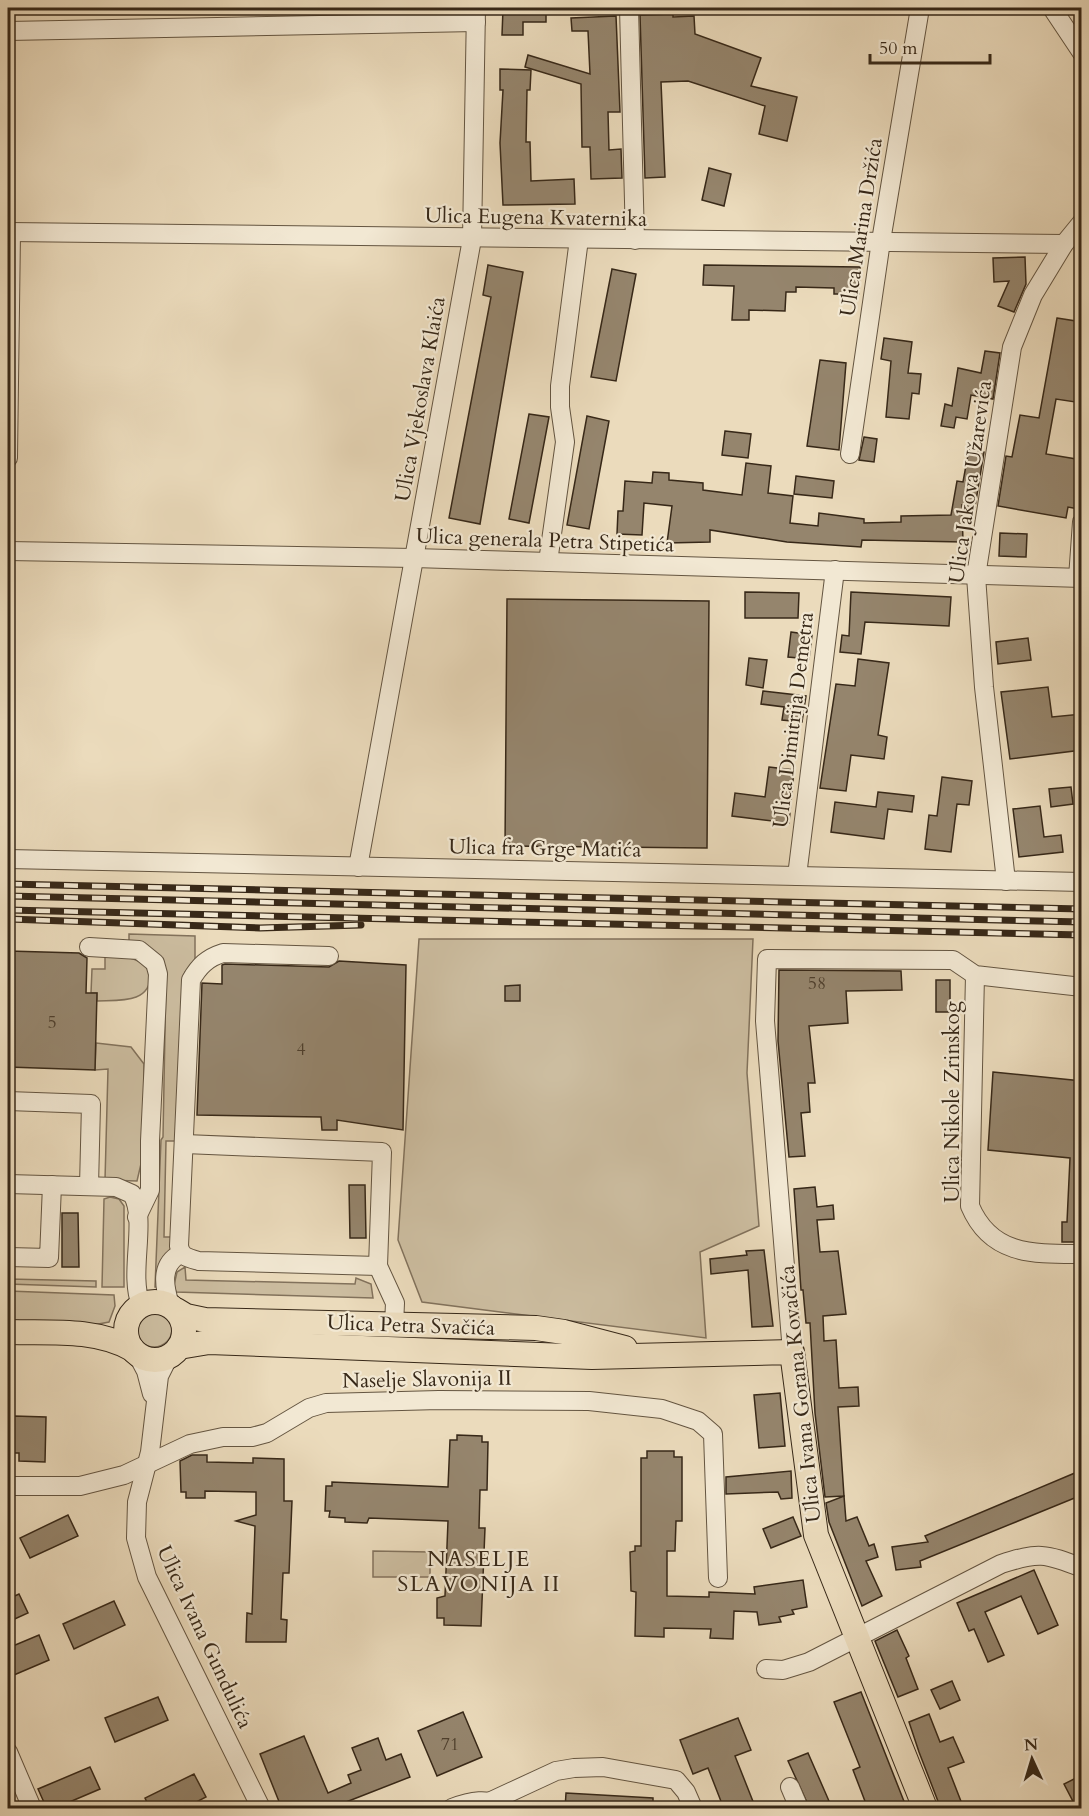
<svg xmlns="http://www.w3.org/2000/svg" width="1089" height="1816" viewBox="0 0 1089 1816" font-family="Cardo,serif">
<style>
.green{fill:#ccbda0;stroke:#82725c;stroke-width:1.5}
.building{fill:#95856d;stroke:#372818;stroke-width:1.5}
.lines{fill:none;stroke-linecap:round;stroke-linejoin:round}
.minor-casing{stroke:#645541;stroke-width:20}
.major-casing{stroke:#372818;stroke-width:26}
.minor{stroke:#f2e8d3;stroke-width:18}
.major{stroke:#ebdbbc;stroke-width:24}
.rail-casing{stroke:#372818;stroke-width:7}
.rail{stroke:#f2e8d3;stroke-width:4.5;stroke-dasharray:14;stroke-linecap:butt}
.labels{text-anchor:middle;stroke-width:4.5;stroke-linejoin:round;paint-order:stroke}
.number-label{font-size:18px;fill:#4e3f2d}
.street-label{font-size:21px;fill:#372818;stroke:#f2e8d3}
.neighbourhood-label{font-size:22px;letter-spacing:1.5px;fill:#372818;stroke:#f2e8d3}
</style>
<rect width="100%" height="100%" fill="#ebdbbc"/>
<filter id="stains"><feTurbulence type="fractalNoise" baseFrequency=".00333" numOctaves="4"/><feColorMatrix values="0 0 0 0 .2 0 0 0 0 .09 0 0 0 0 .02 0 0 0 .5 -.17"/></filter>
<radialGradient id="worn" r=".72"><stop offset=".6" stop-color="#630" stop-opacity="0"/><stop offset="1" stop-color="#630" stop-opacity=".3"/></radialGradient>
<!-- green -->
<g class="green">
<polygon points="129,934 195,936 195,966 185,972 182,984 178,1141 166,1141 164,1237 174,1237 159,1287 155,1287 161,1140 163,1137 166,977 129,944"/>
<polygon points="419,939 753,939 747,1073 759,1226 700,1252 706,1338 422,1302 398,1240"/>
<path d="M 105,957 C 125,957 140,955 151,974 C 150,1004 120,1000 97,1001 L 97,993 L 91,993 L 92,969 L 105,969 Z"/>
<polygon points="96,1043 131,1047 144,1064 144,1151 137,1181 105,1180 108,1069 95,1070"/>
<polygon points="110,1197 119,1199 124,1206 124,1287 102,1287 104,1199"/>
<polygon points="185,1267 186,1280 355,1284 356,1278 371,1284 373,1298 176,1292 174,1285 177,1272"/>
<polygon points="8,1279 96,1281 96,1287 8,1284"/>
<polygon points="8,1291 114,1295 115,1306 109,1322 93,1325 8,1321"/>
<circle cx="154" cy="1329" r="18"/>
<polygon points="373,1551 430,1552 430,1577 373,1577"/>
</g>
<!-- building -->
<g class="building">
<polygon points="503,9 546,9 546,22 523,22 523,35 502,35"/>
<polygon points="673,14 673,17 694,16 695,34 761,58 751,86 797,97 787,141 759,134 765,106 688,81 661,82 665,177 645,178 640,15"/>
<polygon points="616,16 620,112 608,112 609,150 621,149 622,178 591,179 590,147 582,147 581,84 525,67 528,55 590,74 588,31 572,31 571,18"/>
<polygon points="500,69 531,70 530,90 527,90 526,142 530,142 531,181 574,179 575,204 503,205 500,143 503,90 500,90"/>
<polygon points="709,168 731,174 724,206 702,200"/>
<polygon points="1025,257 1026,284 1014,312 998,306 1009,281 994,282 993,258"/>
<polygon points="488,265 523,272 480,524 449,518 491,297 483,295"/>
<polygon points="704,265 860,267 859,294 834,294 834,288 796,287 796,292 786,292 785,311 749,310 749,320 732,320 734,286 703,285"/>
<polygon points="612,269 636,274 616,381 591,377"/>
<polygon points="1057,318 1082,322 1082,403 1056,399 1046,454 1082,460 1079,509 1068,507 1066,518 998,506 1006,456 1012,457 1020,415 1039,418"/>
<polygon points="884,338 912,342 908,373 921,374 919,394 912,393 909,419 886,417 891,361 881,359"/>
<polygon points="985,351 1000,353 993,399 971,395 967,419 956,417 954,428 941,426 945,404 952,406 958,368 981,373"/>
<polygon points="820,360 846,363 839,450 807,446"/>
<polygon points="529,414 549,417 529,523 509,519"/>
<polygon points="587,416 609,421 589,529 567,525"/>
<polygon points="725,431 751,434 748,458 722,455"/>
<polygon points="864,437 877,439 874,462 859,460"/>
<polygon points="969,449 984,452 975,507 962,505 963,542 862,540 861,547 787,542 710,530 710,542 667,543 672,506 644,503 642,535 617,534 618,511 623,511 625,481 652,483 653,472 669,473 669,480 703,483 703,490 742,495 746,463 771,466 768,493 793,496 790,523 818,526 819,513 864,519 864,523 901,522 901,516 951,515 957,481 963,482"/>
<polygon points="796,476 834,481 832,498 794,494"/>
<polygon points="1000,533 1027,534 1026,557 999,556"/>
<polygon points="745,592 799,593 798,618 745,618"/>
<polygon points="851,592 951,597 949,626 865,622 861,654 840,652 842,635 849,636"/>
<polygon points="507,599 709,601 707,848 505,846"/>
<polygon points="791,632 812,635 809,659 788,657"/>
<polygon points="1028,638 1031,660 998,664 996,642"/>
<polygon points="749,658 767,660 763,688 746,685"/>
<polygon points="858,659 889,663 878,735 887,737 884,759 851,755 846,791 820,788 836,684 855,686"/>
<polygon points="1048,687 1052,717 1082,714 1082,750 1010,759 1001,692"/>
<polygon points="763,691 806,696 802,722 782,720 784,707 761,704"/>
<polygon points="769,767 794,770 789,823 732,816 735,793 765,797"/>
<polygon points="942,777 972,781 969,805 957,804 951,852 925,849 929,815 937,816"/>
<polygon points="1071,787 1073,804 1051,807 1049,789"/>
<polygon points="878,792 914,796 912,812 888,809 884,839 831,832 835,802 876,807"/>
<polygon points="1040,806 1044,837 1061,835 1063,852 1019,857 1013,809"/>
<polygon points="8,951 79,953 87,958 86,993 97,993 95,1070 8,1067"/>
<polygon points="339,961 406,965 403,1130 337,1120 337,1130 322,1130 321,1117 197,1115 202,983 222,984 222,965 225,964 329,967"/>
<polygon points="779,970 901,971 902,990 846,991 848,1023 809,1026 815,1083 808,1083 810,1112 801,1113 805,1156 789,1157 778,1041"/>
<rect x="936" y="980" width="14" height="32"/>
<polygon points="520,985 520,1001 505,1001 505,986"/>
<polygon points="993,1072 1082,1081 1082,1242 1062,1242 1062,1222 1067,1222 1070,1158 988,1150"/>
<polygon points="349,1185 365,1185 366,1238 350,1238"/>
<polygon points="815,1187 817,1207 833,1205 834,1219 817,1220 820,1252 838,1251 846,1314 823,1316 824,1341 836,1340 839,1388 858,1387 859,1406 838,1407 844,1496 825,1497 815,1413 810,1323 806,1323 803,1290 801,1290 794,1189"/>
<polygon points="62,1213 78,1213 79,1267 62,1267"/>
<polygon points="764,1250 773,1326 752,1327 748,1270 711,1274 710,1259 747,1255 746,1251"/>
<polygon points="780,1393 785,1446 759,1448 754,1395"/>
<polygon points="14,1416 46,1417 45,1462 19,1461 19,1453 8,1453 8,1420 14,1420"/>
<polygon points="457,1435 482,1436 482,1442 488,1442 487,1490 480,1490 479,1528 485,1528 481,1626 444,1625 444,1618 437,1618 437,1598 445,1596 448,1521 369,1518 367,1523 345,1522 345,1518 329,1517 330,1511 325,1511 326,1486 332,1486 332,1482 448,1487 450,1440 457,1440"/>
<polygon points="647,1451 674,1451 674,1457 682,1457 682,1521 676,1521 675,1551 667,1551 667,1596 709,1597 709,1592 755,1594 754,1587 803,1580 807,1607 792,1610 794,1614 779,1617 781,1622 759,1625 757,1612 734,1611 733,1639 710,1638 711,1629 664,1628 664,1637 635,1636 636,1592 631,1591 630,1552 635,1551 635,1546 641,1546 641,1458 647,1458"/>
<polygon points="192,1455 207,1455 207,1462 253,1463 253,1458 284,1459 284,1501 292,1501 289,1573 283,1573 281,1619 287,1620 286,1642 246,1642 247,1613 252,1614 255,1526 236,1521 256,1515 256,1492 205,1491 205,1498 186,1498 186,1492 181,1492 180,1461"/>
<polygon points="1082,1470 1082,1495 920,1561 921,1567 896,1570 892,1547 928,1542 925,1536"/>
<polygon points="791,1471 792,1498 781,1499 778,1492 726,1494 726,1477"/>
<polygon points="844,1496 846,1521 857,1517 869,1546 874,1544 878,1557 866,1561 882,1596 862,1606 829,1522 826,1503"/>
<polygon points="68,1515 78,1536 30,1558 20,1538"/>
<polygon points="793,1517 801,1536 771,1548 763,1529"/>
<polygon points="1034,1570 1058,1625 1038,1634 1021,1596 985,1612 1004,1655 988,1662 974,1629 969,1631 957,1603"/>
<polygon points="19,1594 28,1613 8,1622 8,1599"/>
<polygon points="114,1601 125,1625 74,1649 63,1624"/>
<polygon points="897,1630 909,1656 906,1658 918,1689 898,1697 875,1641"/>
<polygon points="39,1635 49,1660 14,1675 8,1660 8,1648"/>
<polygon points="952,1681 960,1700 940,1709 931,1690"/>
<polygon points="861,1692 907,1809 868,1809 853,1770 860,1767 834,1702"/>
<polygon points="158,1697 168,1720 115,1742 105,1718"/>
<polygon points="463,1712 482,1757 437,1776 418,1731"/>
<polygon points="929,1714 940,1742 953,1737 964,1762 948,1768 964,1809 941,1809 919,1752 909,1722"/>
<polygon points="738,1718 751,1750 735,1756 756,1809 724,1809 708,1768 693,1774 680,1740"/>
<polygon points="304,1736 328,1793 351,1783 348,1775 361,1770 352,1748 378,1738 386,1760 401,1754 410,1777 341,1804 343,1809 282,1809 260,1754"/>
<polygon points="808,1753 829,1801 810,1809 788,1761"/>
<polygon points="90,1767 100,1789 53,1809 47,1809 38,1789"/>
<polygon points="194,1774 206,1797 183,1809 150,1809 145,1798"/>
<polygon points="1082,1775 1082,1809 1077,1809 1064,1784"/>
<polygon points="566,1793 653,1798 653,1809 565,1809"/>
</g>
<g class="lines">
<defs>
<g id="minor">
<polyline points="629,8 635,240"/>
<polyline points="1052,8 1082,53"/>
<polyline points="8,31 476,22"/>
<polyline points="8,232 1064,244"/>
<polyline points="850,454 881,241 920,8"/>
<polyline points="8,458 11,232"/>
<polyline points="8,551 414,558 1082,578"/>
<polyline points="548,562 565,442 560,407 560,386 579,239"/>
<polyline points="1078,578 1082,522"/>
<polyline points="8,859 1082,882"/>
<polyline points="358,867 472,239 476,8"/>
<polyline points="797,876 835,570"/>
<polyline points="1006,881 984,687 976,576 1012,347 1033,295 1064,244 1082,222"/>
<polyline points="89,947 139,950 155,963 158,974 150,1141 150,1190 137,1217"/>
<path d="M 329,956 L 223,953 C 207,958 199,966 191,980 L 179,1246 C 181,1257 188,1258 199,1261 L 378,1266"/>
<path d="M 975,975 L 970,1206 C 991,1256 1034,1254 1082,1254"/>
<polyline points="8,1101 91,1104 89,1186"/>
<polyline points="185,1144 382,1152 378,1266 395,1303 394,1325"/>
<path d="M 8,1184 L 116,1187 L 132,1194 C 148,1220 128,1273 141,1305"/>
<polyline points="8,1257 49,1258 52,1185"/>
<path d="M 170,1305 C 164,1286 160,1265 180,1254"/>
<polyline points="792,1352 765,1021 767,959 953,960 975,975 1082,987"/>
<polyline points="137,1354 146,1371 152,1394"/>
<polyline points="169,1356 159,1376 150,1452 137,1502 136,1538 147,1577 261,1808"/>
<polyline points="8,1486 80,1486 124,1475 190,1444 223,1437 252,1437 267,1433 309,1408 326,1403 439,1400 589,1401 662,1409 698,1421 713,1434 718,1578"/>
<path d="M 766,1669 L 783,1670 L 809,1662 L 1001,1564 C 1038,1552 1045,1553 1082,1568"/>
<polyline points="8,1752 32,1808"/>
<polyline points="790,1787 799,1808"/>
<polyline points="489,1802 556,1771 574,1768 603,1767 676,1780 686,1792 693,1808"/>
<path d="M 452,1808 C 470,1801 488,1797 506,1808"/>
</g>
<g id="major">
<circle cx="155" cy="1331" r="29"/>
<polyline points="176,1310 186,1316 205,1320 536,1328 564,1332 625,1348"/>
<path d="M 8,1332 C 48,1333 95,1328 132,1349"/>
<polyline points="179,1347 209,1342 592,1357 792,1352 816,1535 925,1808"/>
</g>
</defs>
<!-- minor casing -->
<use href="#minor" class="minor-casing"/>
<!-- major casing -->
<use href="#major" class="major-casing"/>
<!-- minor -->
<use href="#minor" class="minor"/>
<!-- major -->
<use href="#major" class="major"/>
<defs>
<g id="rail">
<polyline points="8,884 1082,909"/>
<polyline points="8,896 1082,922"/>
<polyline points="8,910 1082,935"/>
<polyline points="8,919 260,928 361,925"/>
</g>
</defs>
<!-- rail casing -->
<use href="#rail" class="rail-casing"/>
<!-- rail -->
<use href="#rail" class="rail"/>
</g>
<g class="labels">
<!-- number labels -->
<g class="number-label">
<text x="817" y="989">58</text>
<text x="52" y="1028">5</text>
<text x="301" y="1055">4</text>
<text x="450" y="1750">71</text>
</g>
<!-- street labels -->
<g class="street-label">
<text transform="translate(536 217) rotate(1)" y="7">Ulica Eugena Kvaternika</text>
<text transform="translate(861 227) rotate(-81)" y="7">Ulica Marina Držića</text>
<text transform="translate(420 399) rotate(-80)" y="7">Ulica Vjekoslava Klaića</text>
<text transform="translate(970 482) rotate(-82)" y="7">Ulica Jakova Užarevića</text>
<text transform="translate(545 540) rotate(2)" y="7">Ulica generala Petra Stipetića</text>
<text transform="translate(793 720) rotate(-83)" y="7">Ulica Dimitrija Demetra</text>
<text transform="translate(545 848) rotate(1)" y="7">Ulica fra Grge Matića</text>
<text transform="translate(952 1102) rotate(-90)" y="7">Ulica Nikole Zrinskog</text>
<text transform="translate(411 1325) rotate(2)" y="7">Ulica Petra Svačića</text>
<text transform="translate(427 1379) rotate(-1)" y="7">Naselje Slavonija II</text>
<text transform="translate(800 1394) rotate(-96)" y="7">Ulica Ivana Gorana Kovačića</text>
<text transform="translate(205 1637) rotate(65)" y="7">Ulica Ivana Gundulića</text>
</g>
<!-- neighbourhood labels -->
<g class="neighbourhood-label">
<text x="479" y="1566">NASELJE<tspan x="479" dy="25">SLAVONIJA II</tspan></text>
</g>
</g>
<!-- margin -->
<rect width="1089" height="1816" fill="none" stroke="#ebdbbc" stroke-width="30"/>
<rect x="9" y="9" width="1071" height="1798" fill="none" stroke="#372818" stroke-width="3"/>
<rect x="15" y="15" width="1059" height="1786" fill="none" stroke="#372818" stroke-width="1.5"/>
<!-- north arrow -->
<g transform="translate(1032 1759) rotate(356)" stroke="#f2e8d3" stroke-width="4.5" paint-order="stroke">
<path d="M0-4.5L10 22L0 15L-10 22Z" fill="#372818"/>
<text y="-9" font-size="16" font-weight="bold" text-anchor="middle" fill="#372818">N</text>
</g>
<!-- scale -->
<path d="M870 54v9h120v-9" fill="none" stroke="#372818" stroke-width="3"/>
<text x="879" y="54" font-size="18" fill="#372818" stroke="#f2e8d3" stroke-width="4.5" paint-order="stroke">50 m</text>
<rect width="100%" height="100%" filter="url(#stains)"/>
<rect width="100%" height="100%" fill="url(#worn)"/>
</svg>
